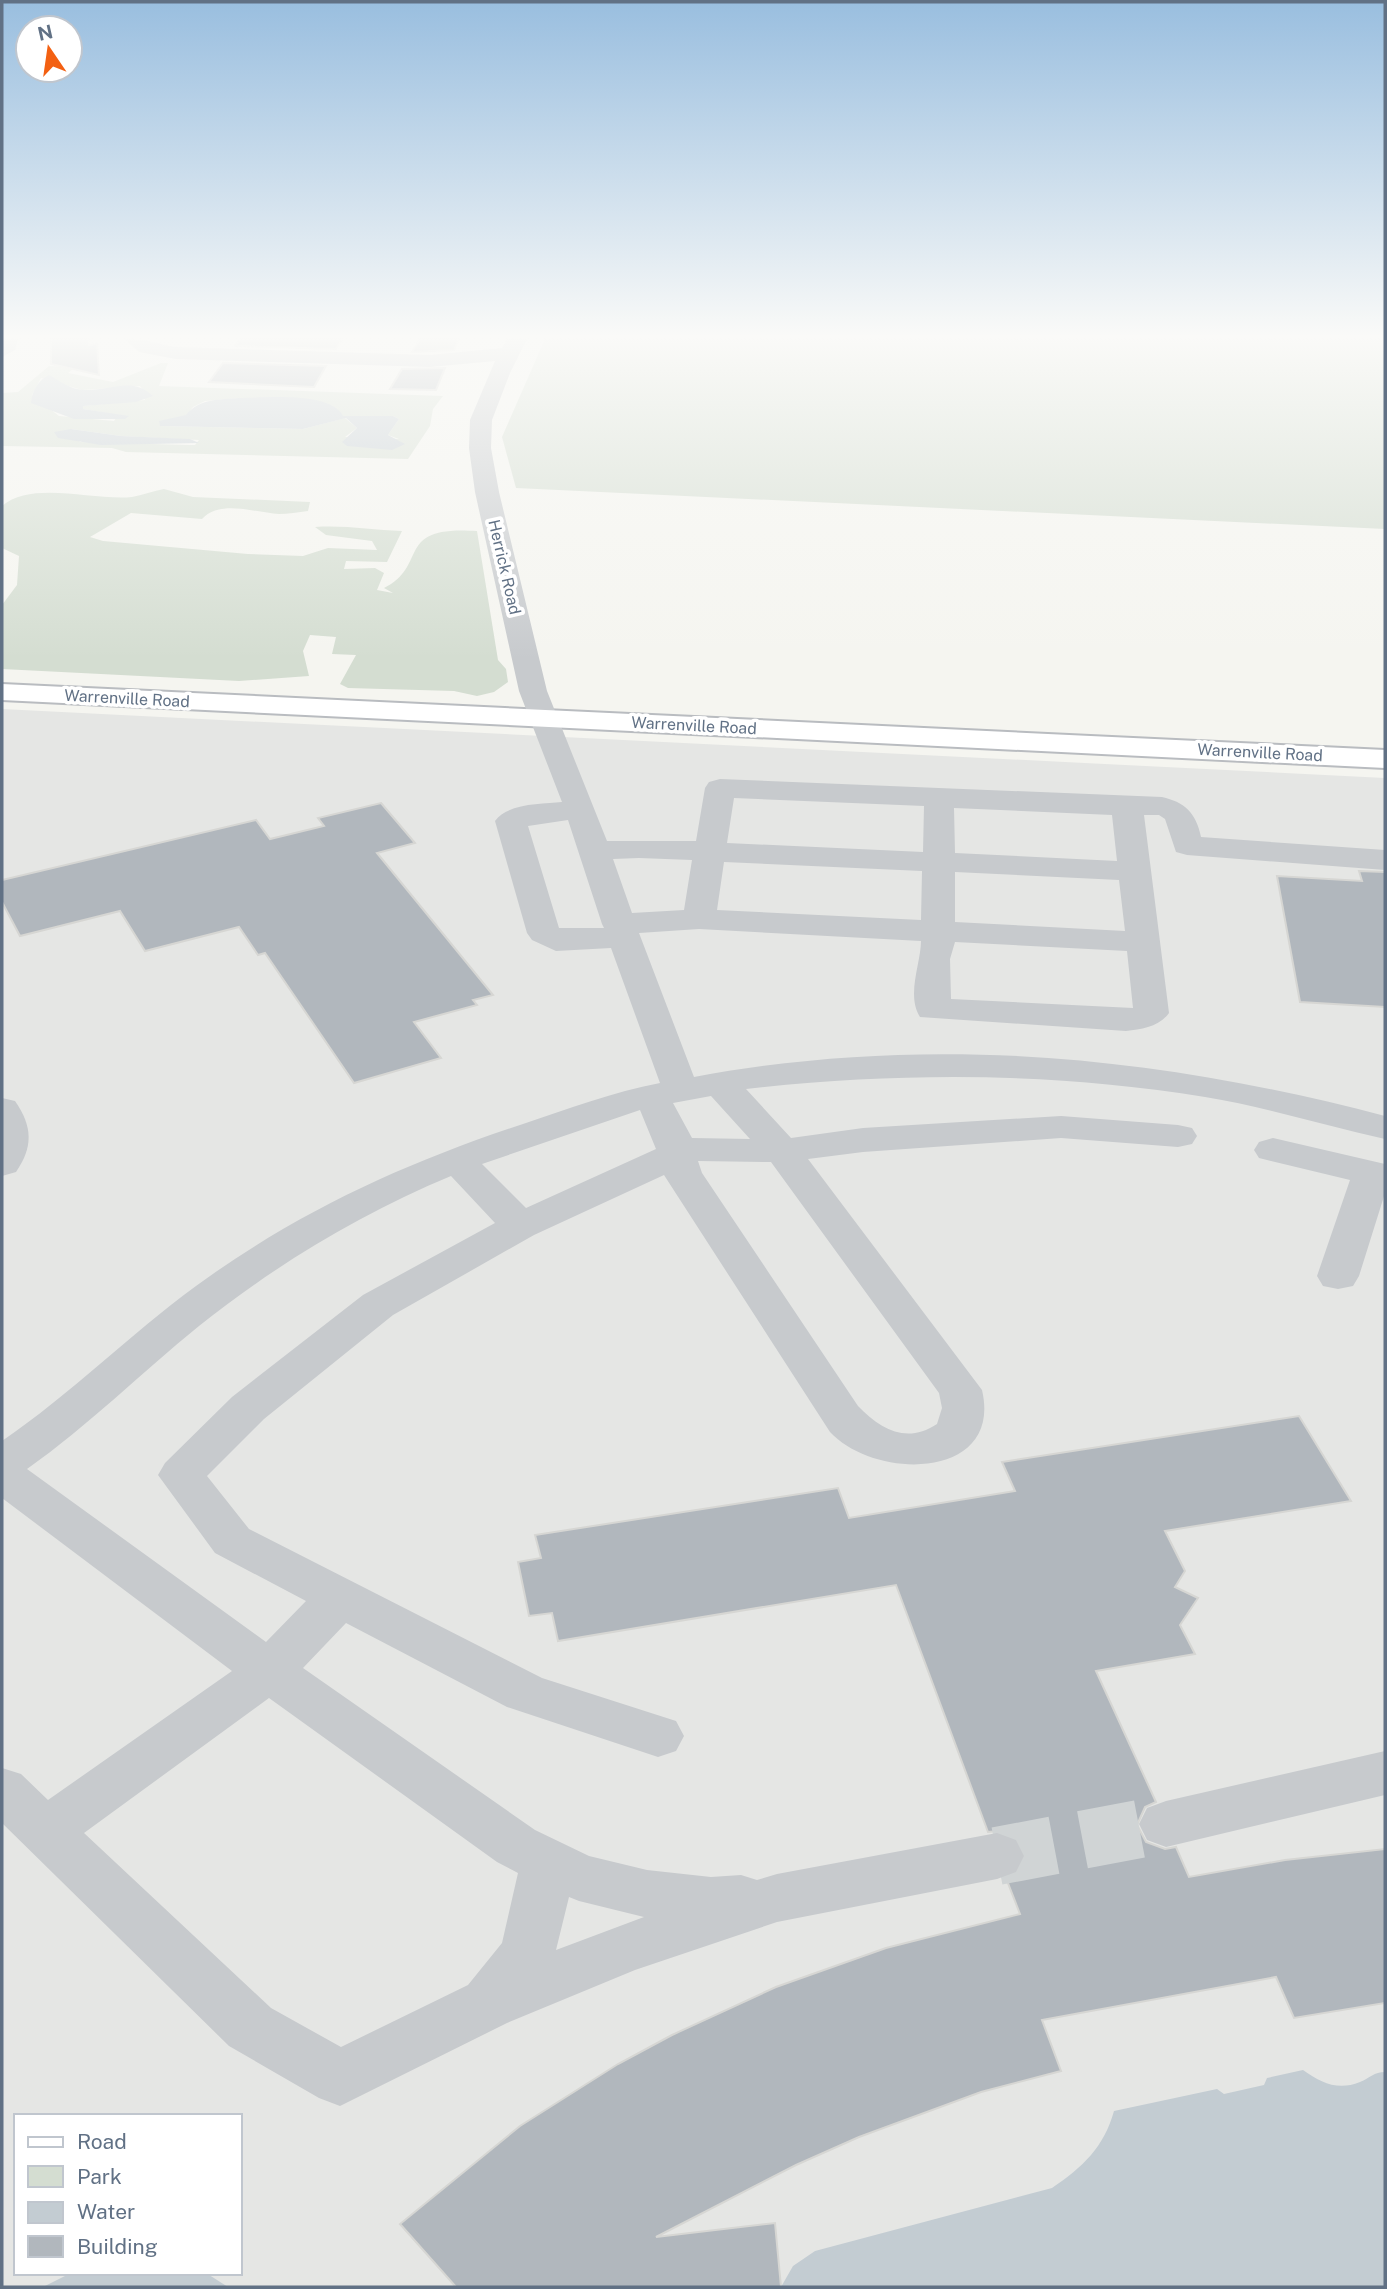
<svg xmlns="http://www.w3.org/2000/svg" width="1387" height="2289" viewBox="0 0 1387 2289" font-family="'Public Sans',sans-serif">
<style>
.built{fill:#e5e6e4;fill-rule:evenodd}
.green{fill:#d4ddd1;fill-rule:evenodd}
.water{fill:#c3ccd2}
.building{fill:#b1b7bd;stroke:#d6d6d3;stroke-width:2}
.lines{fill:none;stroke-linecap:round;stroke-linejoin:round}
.minor-tunnel{stroke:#d0d4d5;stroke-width:58;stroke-dasharray:58 29;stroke-linecap:butt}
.major-casing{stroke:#b9bcc0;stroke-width:4}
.minor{fill:#c7cacd;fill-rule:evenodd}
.major{fill:#fff;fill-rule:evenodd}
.labels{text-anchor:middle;stroke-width:7;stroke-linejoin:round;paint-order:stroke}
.far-street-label{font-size:16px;fill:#617185;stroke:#fff}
</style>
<rect width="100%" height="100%" fill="#f5f5f0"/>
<!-- built -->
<path class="built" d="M 2,709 L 1385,778 L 1385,2287 L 2,2287 ZM 16,2116 L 240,2116 L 240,2273 L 16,2273 Z"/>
<!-- green -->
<g class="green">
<polygon points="545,339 1385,339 1385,529 516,488 502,437"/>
<path d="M 161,363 L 168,363 L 159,386 L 443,396 L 433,409 L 430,426 L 408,459 L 126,452 L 112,448 L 2,446 L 2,393 L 18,392 L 49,366 L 76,367 L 68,373 L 113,382 ZM 41,378 L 82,390 L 140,386 L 144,391 L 145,400 L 83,406 L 83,409 L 118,415 L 114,421 L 59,416 L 32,395 ZM 239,398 L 277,398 L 342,416 L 393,416 L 399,419 L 388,435 L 399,439 L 345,437 L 357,428 L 345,418 L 303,429 L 160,426 L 187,415 L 193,407 L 205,401 ZM 71,429 L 121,436 L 199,440 L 195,445 L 189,445 L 80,442 Z"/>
<path d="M 164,489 L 193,497 L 310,502 L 308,511 C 298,512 288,514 279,514 C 256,513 220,499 202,519 L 131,513 L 90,537 L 103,541 L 248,554 L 303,556 L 328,548 L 377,550 L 372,541 L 326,535 L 315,527 C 345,525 372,530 402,531 L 387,562 L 346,561 L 344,569 L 375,568 L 384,573 L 377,590 L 393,593 L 384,588 C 430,565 393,525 477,531 L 498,660 L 506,669 L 508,682 L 494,692 L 477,696 L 454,691 L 348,688 L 340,684 L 356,655 L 332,654 L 336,637 L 310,635 L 303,651 L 309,676 L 239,681 L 2,669 L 2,605 L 17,585 L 19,556 L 2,548 L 2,506 C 32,480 94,501 132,497 C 142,495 154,491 164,489 Z"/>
</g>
<!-- water -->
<g class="water">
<path d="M 49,375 C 61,381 70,390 85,390 C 111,391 132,376 153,396 L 136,402 L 83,406 L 83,409 L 129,416 L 125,419 L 74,419 L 31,403 C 32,391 38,380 49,375 Z"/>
<path d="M 239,398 C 265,398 330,391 343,416 L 393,416 L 399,419 L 388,435 L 405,444 L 392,450 L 347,446 L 342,442 L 357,428 L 346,418 L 303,429 L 160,426 L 159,421 L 186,415 C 200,398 218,400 239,398 Z"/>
<polygon points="71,429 121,436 190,439 199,443 101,445 58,438 54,432"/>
<path d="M 1303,2070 C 1321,2083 1338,2091 1360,2082 C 1370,2078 1374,2072 1385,2072 L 1385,2287 L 781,2287 L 793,2266 L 815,2251 L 1052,2188 C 1083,2167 1104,2147 1114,2111 L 1217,2089 L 1224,2094 L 1264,2085 L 1267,2078 Z"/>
<polygon points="71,2273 206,2273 228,2287 43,2287"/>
</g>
<!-- building -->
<g class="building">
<polygon points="51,339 89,339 89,345 97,344 99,375 51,364"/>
<polygon points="240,339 342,339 336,349 235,346"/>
<polygon points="420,339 459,339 454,350 412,352"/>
<polygon points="223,363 326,366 314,387 209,382"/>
<polygon points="445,368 436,390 390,389 402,369"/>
<polygon points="381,803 415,843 377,853 493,995 473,1000 477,1005 414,1022 441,1058 354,1083 265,953 258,955 239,927 145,951 120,911 20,936 2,902 2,880 256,820 270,839 324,826 318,818"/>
<polygon points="1359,871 1385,872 1385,1007 1300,1002 1277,876 1362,881"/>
<polygon points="1299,1416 1351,1501 1165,1531 1185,1571 1175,1587 1198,1598 1180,1625 1195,1654 1096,1671 1156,1802 1145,1807 1137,1825 1146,1842 1165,1849 1176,1847 1189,1877 1285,1860 1385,1849 1385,2003 1294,2018 1276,1977 1042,2020 1061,2071 981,2092 859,2137 796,2165 656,2237 775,2223 781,2287 456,2287 400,2224 520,2126 618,2064 672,2035 776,1987 886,1948 1020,1914 1006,1878 1018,1873 1026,1857 1017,1838 998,1831 988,1832 896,1585 558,1641 552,1613 529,1616 518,1562 541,1558 535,1535 838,1488 849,1518 1015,1491 1002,1462"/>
</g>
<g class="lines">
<!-- minor-tunnel -->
<polyline class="minor-tunnel" points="997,1856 1166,1824"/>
<defs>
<polygon id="major" points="2,684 1385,750 1385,768 2,700"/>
</defs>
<!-- major casing -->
<use href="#major" class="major-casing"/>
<!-- minor -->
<g class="minor">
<polygon points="2,339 18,339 15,350 2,357"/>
<path d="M 125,339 C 143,338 158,344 176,347 L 430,355 L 502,348 L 507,339 L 527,339 L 510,373 L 492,420 L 491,448 L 499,492 L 547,691 L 607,841 L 696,841 L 705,788 L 709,782 L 720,779 L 1162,797 C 1184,802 1196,812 1201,837 L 1385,850 L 1385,870 L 1187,855 L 1176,852 L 1165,819 L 1159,815 L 1144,815 L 1169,1013 C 1159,1027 1142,1029 1126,1031 L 920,1017 C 906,995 921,963 921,941 L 699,929 L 639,933 L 694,1077 C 929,1033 1156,1056 1385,1116 L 1385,1139 C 1325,1126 1266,1107 1205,1097 C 1051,1072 901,1072 746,1089 L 791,1138 L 863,1128 L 1061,1116 L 1178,1125 L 1192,1128 L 1197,1136 L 1192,1144 L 1178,1147 L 1061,1138 L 863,1152 L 808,1159 L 982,1390 C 1003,1480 876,1481 830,1432 L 664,1175 L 534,1235 L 393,1315 L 264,1419 L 207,1476 L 249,1529 L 542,1678 L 676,1721 L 684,1736 L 676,1751 L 658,1757 L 507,1707 L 346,1623 L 303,1668 L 535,1830 L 589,1856 L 647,1870 L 711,1877 L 741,1875 L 757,1880 L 777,1874 L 997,1833 L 1016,1840 L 1024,1856 L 1016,1872 L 997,1879 L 777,1922 L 635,1970 L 507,2023 L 340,2106 L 319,2098 L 229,2046 L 2,1823 L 2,1768 L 21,1774 L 48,1800 L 232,1671 L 2,1498 L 2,1441 C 71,1394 129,1335 196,1286 C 297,1212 405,1163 523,1124 C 568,1109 613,1092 660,1083 L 611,948 L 556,951 L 532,940 L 527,933 L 495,821 C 508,803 542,804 562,802 L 519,691 L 475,492 L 469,448 L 470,420 L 495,361 L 430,367 L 176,359 L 139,352 ZM 734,798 L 924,806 L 923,852 L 727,843 ZM 954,808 L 1112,815 L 1117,861 L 955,853 ZM 568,820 L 602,924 L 604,928 L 559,928 L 528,826 ZM 639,858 L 692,860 L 684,910 L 632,913 L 613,859 ZM 724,862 L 922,871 L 921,920 L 717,910 ZM 955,872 L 1119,880 L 1125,931 L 955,922 ZM 955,942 L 1127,951 L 1133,1008 L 951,999 L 950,959 ZM 711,1096 L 750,1139 L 692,1138 L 673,1103 ZM 640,1110 L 656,1149 L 526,1208 L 482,1164 ZM 698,1161 L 771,1162 L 939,1393 L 942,1408 L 937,1424 C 907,1444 881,1430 858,1406 L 702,1173 ZM 451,1176 L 495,1223 L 363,1295 L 232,1397 L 165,1463 L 158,1475 L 215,1553 L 306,1601 L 266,1642 L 27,1469 C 89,1425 141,1373 199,1326 C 277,1264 360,1214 451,1176 ZM 269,1698 L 497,1862 L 518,1873 L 502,1943 L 468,1985 L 341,2047 L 271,2008 L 84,1833 ZM 569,1897 L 579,1901 L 644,1917 L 556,1950 Z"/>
<path d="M 2,1098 L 15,1101 C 33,1127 33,1147 16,1172 L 2,1176 Z"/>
<polygon points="1273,1138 1385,1164 1385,1193 1359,1276 1353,1286 1338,1289 1323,1286 1317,1276 1350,1180 1259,1158 1254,1150 1259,1142"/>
<polygon points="1385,1751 1385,1795 1166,1847 1147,1840 1139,1824 1147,1808 1166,1801"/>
</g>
<!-- major -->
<use href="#major" class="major"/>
</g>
<!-- sky -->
<linearGradient id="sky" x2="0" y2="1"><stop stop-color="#99bedf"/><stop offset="0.51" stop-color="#fafaf8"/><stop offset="1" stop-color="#fafaf8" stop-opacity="0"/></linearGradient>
<rect width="1387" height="659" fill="url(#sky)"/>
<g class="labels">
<!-- far-street labels -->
<g class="far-street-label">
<text transform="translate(505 567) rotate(77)" y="6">Herrick Road</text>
<text transform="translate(127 698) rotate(3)" y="6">Warrenville Road</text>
<text transform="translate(694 725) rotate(3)" y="6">Warrenville Road</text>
<text transform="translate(1260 752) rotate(3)" y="6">Warrenville Road</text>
</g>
</g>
<!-- border -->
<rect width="1387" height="2289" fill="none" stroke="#617185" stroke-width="7"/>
<!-- legend -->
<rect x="14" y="2114" width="228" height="161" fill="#ffffff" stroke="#c0c6ce" stroke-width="2"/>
<rect x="28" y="2137" width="35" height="10" fill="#ffffff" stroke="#c0c6ce" stroke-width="2"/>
<text x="77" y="2149" font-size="21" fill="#617185">Road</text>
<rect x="28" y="2166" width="35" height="21" fill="#d4ddd1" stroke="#c0c6ce" stroke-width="2"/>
<text x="77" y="2184" font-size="21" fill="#617185">Park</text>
<rect x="28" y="2202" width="35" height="21" fill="#c3ccd2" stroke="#c0c6ce" stroke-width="2"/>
<text x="77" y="2219" font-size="21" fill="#617185">Water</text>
<rect x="28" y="2236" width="35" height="21" fill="#b1b7bd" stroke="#c0c6ce" stroke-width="2"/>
<text x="77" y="2254" font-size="21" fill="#617185">Building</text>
<!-- north arrow -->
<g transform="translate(49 49) rotate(347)"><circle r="33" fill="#ffffff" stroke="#c0c6ce" stroke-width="2"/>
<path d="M0-5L12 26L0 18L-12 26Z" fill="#f36012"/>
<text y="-10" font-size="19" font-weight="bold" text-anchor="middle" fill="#617185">N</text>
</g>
</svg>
